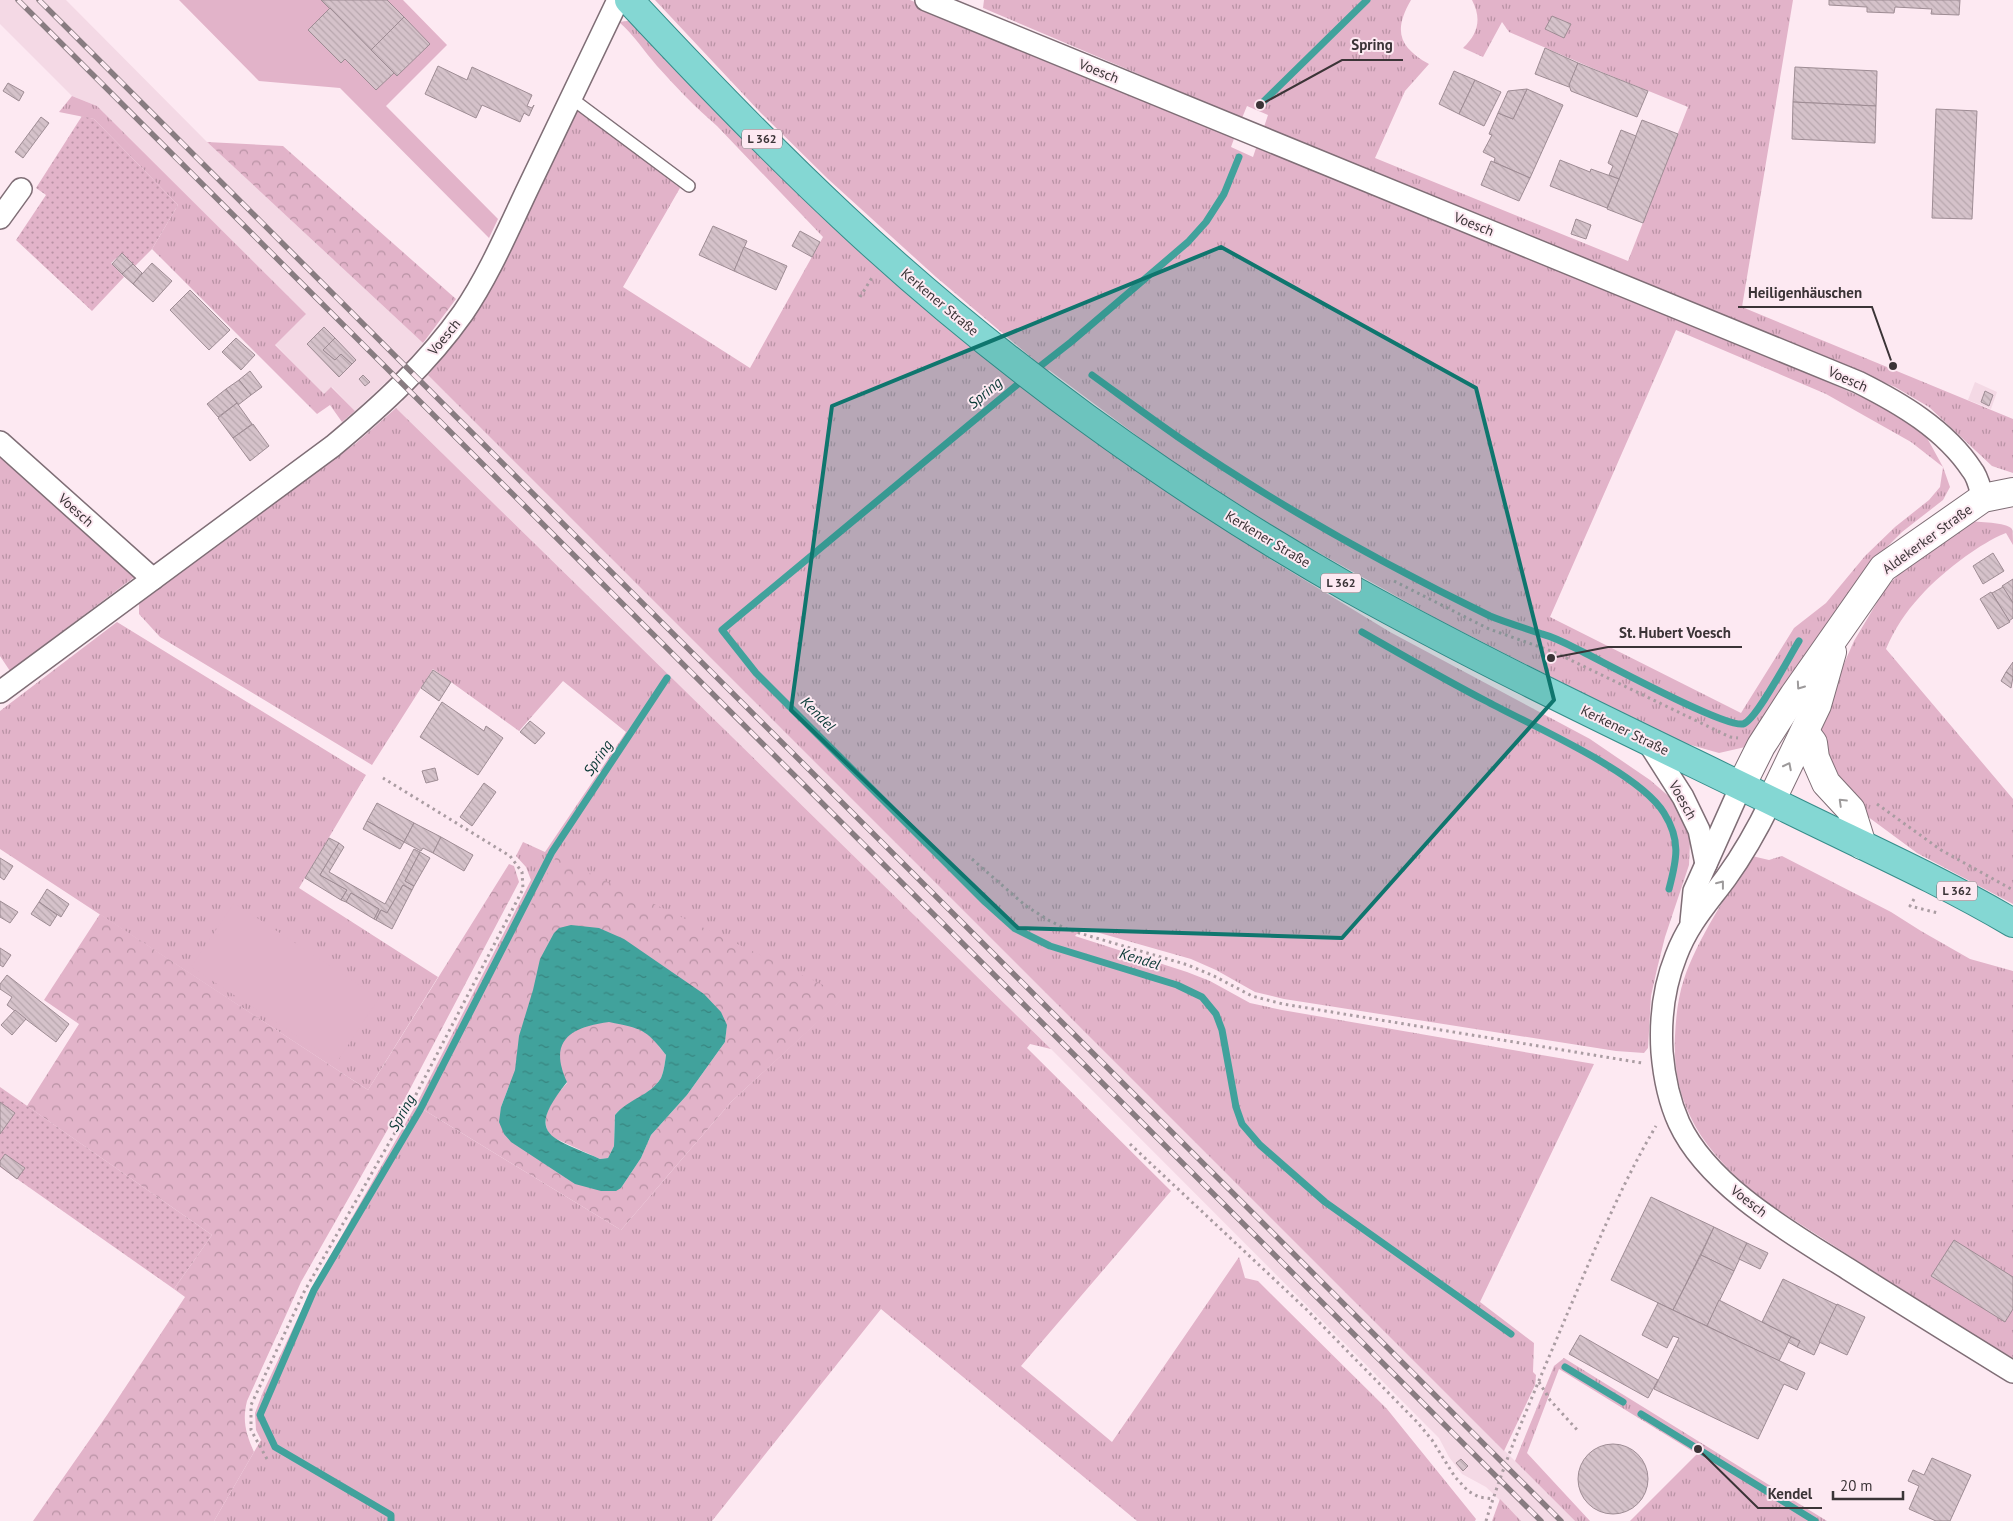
<svg xmlns="http://www.w3.org/2000/svg" width="2013" height="1521" viewBox="0 0 2013 1521" font-family="'PT Sans',sans-serif">
<style>
.built{fill:#f4d9e5}
.grass{fill:url(#grass-tufts);fill-rule:evenodd}
.forest{fill:url(#forest-crowns);fill-rule:evenodd}
.park{fill:url(#park-dots)}
.pitch{fill:#e2b3c9}
.water{fill:url(#water-ripples);fill-rule:evenodd}
.lines{fill:none;stroke-linecap:round;stroke-linejoin:round}
.stream{stroke:#41a29c;stroke-width:7}
.building{fill:url(#building-back-hatch);stroke:#9e8c94}
.service-casing{stroke:#7f6e76;stroke-width:14}
.minor-casing{stroke:#7f6e76;stroke-width:24}
.tertiary-casing{stroke:#7f6e76;stroke-width:30}
.primary-casing{stroke:#358d8a;stroke-width:30}
.path{stroke:#aa9ca2;stroke-width:3;stroke-dasharray:2.5 4;stroke-linecap:butt}
.service{stroke:#fff;stroke-width:11}
.minor{stroke:#fff;stroke-width:21}
.tertiary{stroke:#fff;stroke-width:28}
.primary{stroke:#84d7d3;stroke-width:28}
.rail-casing{stroke:#887c81;stroke-width:5.5}
.rail{stroke:#fde9f2;stroke-width:4;stroke-dasharray:11;stroke-linecap:butt}
.oneway{stroke:#9d9a9b}
.marked{fill:#0f766e;fill-opacity:0.2;stroke:#0f766e;stroke-width:4;stroke-linejoin:round}
.labels{text-anchor:middle;stroke-width:4;stroke-linejoin:round;paint-order:stroke}
.shield{fill:#fde9f2;stroke:#756a6f;stroke-width:1}
.shield-label{font-size:12px;font-weight:bold;fill:#3b3437}
.street-label{font-size:14px;fill:#3b3437;stroke:#fde9f2}
.water-label{font-size:15px;font-style:italic;fill:#093835;stroke:#fde9f2}
.leader{fill:none;stroke:#3b3437;stroke-width:2}
.callout-dot{fill:#3b3437;stroke:#fde9f2;stroke-width:2}
.callout-label{font-size:15px;text-anchor:middle;font-weight:bold;fill:#3b3437;stroke:#fde9f2;stroke-width:4;stroke-linejoin:round;paint-order:stroke}
</style>
<defs>
<pattern id="grass-tufts" width="24" height="20" patternUnits="userSpaceOnUse" patternTransform="scale(1.25)"><rect width="24" height="20" fill="#e2b3c9"/><path d="M3 7l-1-3M5 7V3M7 7l1-3M15 17l-1-3M17 17v-4M19 17l1-3" fill="none" stroke="#b892a4"/></pattern>
<pattern id="forest-crowns" width="20" height="18" patternUnits="userSpaceOnUse" patternTransform="scale(1.25)"><rect width="20" height="18" fill="#e2b3c9"/><path d="M2 6a3 3 0 1 1 6 0M12 15a3 3 0 1 1 6 0" fill="none" stroke="#b892a4"/></pattern>
<pattern id="park-dots" width="8" height="8" patternUnits="userSpaceOnUse" patternTransform="scale(1.25)"><rect width="8" height="8" fill="#e2b3c9"/><path d="M2 2h.1M6 6h.1" fill="none" stroke="#b892a4" stroke-width="1.8" stroke-linecap="round"/></pattern>
<pattern id="water-ripples" width="26" height="14" patternUnits="userSpaceOnUse" patternTransform="scale(1.25)"><rect width="26" height="14" fill="#41a29c"/><path d="M2 4q2-2 4 0t4 0M15 11q2-2 4 0t4 0" fill="none" stroke="#388580"/></pattern>
<pattern id="building-back-hatch" width="6" height="6" patternUnits="userSpaceOnUse" patternTransform="scale(1.25)"><rect width="6" height="6" fill="#d5c2ca"/><path d="M-1 5l2 2M0 0l6 6M5-1l2 2" fill="none" stroke="#b8a7ae"/></pattern>
</defs>
<rect width="100%" height="100%" fill="#fde9f2"/>
<!-- built -->
<g class="built">
<polygon points="0,0 66,0 207,142 423,343 411,357 1575,1521 1521,1521 1486,1487 1462,1474 1449,1457 1439,1438 1051,1049 396,408 403,401 385,383 355,411 332,387 324,395 275,344 305,314 97,106 72,96 0,24"/>
<polygon points="1975,382 1997,392 1991,409 1968,400"/>
</g>
<!-- grass -->
<g class="grass">
<path d="M 655,0 L 910,0 L 1235,136 L 1231,147 L 1253,157 L 1257,145 L 1767,355 L 1884,407 L 1926,436 L 1943,467 L 1950,487 L 1943,500 L 1902,532 L 1870,564 L 1828,621 L 1772,721 L 1754,745 L 1719,753 L 1677,741 L 1437,619 L 1289,536 L 1168,459 L 1049,370 L 1026,386 L 1152,480 L 1275,562 L 1390,632 L 1590,739 L 1650,780 L 1672,799 L 1687,828 L 1690,842 L 1689,865 L 1665,937 L 1657,969 L 1651,996 L 1648,1048 L 1644,1053 L 1616,1051 L 1284,999 L 1255,992 L 1216,970 L 1191,959 L 1082,928 L 1075,936 L 1187,972 L 1210,981 L 1250,1003 L 1282,1010 L 1594,1064 L 1480,1302 L 1534,1343 L 1533,1372 L 1536,1375 L 1535,1385 L 1504,1451 L 428,375 L 460,336 L 577,109 L 680,188 L 623,287 L 750,368 L 823,237 L 717,126 C 696,108 676,87 657,66 C 644,51 634,35 619,22 L 635,20 L 1011,375 L 1032,358 L 936,277 L 828,179 L 759,111 ZM 1676,330 L 1826,394 L 1911,442 L 1943,467 L 1940,487 L 1929,500 L 1895,527 L 1865,556 L 1826,603 L 1794,628 L 1741,713 L 1550,617 Z"/>
<path d="M 984,0 L 1411,0 C 1393,31 1399,47 1429,64 L 1405,91 L 1375,158 L 1628,261 L 1688,107 L 1592,68 L 1509,32 L 1502,22 L 1483,57 L 1463,48 C 1478,34 1482,19 1472,0 L 1793,0 L 1742,307 L 2013,419 L 2013,473 L 1992,466 L 1929,407 L 1895,387 L 1264,127 L 1268,115 L 1247,106 L 1242,118 L 983,8 Z"/>
<polygon points="72,96 97,106 306,314 275,345 324,394 331,387 355,411 342,422 330,405 317,414 152,249 178,205 94,119 59,112"/>
<path d="M 396,408 L 1051,1049 L 1030,1044 L 1027,1048 L 1171,1191 L 1021,1366 L 1112,1442 L 1239,1257 L 1245,1278 L 1258,1281 L 1387,1409 L 1476,1519 L 1475,1521 L 1137,1521 L 881,1309 L 712,1521 L 214,1521 L 261,1440 L 256,1430 L 255,1413 L 263,1392 L 312,1288 L 417,1103 L 531,880 L 526,867 L 516,856 L 523,842 L 545,852 L 626,732 L 563,681 L 519,731 L 433,669 L 372,765 L 160,637 L 139,614 L 139,604 L 265,508 L 355,444 ZM 845,996 L 731,1102 L 621,1230 L 424,1110 Z"/>
<polygon points="0,452 137,575 10,671 0,656"/>
<path d="M 1968,521 C 1977,522 2007,522 2012,529 C 2013,532 2013,541 2013,545 L 2006,533 C 1991,539 1979,547 1966,556 C 1932,581 1903,609 1886,649 L 2013,799 L 2013,904 L 1917,853 L 1848,802 L 1831,777 L 1821,734 L 1827,702 L 1854,641 L 1885,589 L 1920,551 Z"/>
<polygon points="117,622 366,775 299,888 438,977 368,1090 0,849 0,711"/>
<path d="M 1752,856 L 1769,860 L 1782,856 L 1891,912 L 1921,931 L 1970,959 L 2013,971 L 2013,1361 L 1769,1204 C 1711,1160 1671,1112 1675,1036 C 1676,1016 1678,997 1684,979 C 1697,940 1729,891 1752,856 Z"/>
<polygon points="1564,1358 1827,1521 1630,1521 1697,1454 1559,1369 1527,1453 1590,1521 1575,1521 1515,1461 1554,1366"/>
<polygon points="1500,1499 1521,1521 1492,1521"/>
</g>
<!-- forest -->
<g class="forest">
<polygon points="207,142 283,146 456,299 423,343"/>
<path d="M 556,857 L 846,996 L 731,1102 L 621,1230 L 424,1110 ZM 540,959 L 727,1024 L 725,1042 L 687,1095 L 651,1135 L 641,1158 L 621,1188 L 501,1107 L 515,1070 L 519,1036 L 533,990 Z"/>
<path d="M 509,864 L 514,866 L 519,882 L 401,1106 L 301,1282 L 247,1401 C 242,1421 246,1434 254,1452 L 214,1521 L 33,1521 L 107,1415 L 185,1297 L 174,1289 L 212,1235 L 27,1106 L 79,1024 L 44,1000 L 100,914 L 368,1090 Z"/>
<path d="M 609,1022 L 637,1028 L 648,1033 L 666,1055 C 665,1062 664,1071 661,1078 C 651,1095 629,1100 615,1115 L 614,1146 L 608,1158 L 600,1159 L 550,1136 C 538,1116 554,1098 567,1083 C 548,1041 570,1027 609,1022 Z"/>
</g>
<!-- park -->
<g class="park">
<polygon points="82,116 94,119 178,205 152,249 135,266 122,253 111,263 124,277 92,311 16,240 46,195 36,188"/>
<polygon points="0,1087 212,1235 174,1289 0,1167"/>
</g>
<!-- pitch -->
<g class="pitch">
<polygon points="179,0 403,0 447,45 386,106 498,219 489,238 340,88 259,81"/>
<polygon points="234,903 379,998 337,1062 191,967"/>
</g>
<!-- water -->
<path class="water" d="M 571,925 L 599,928 L 624,939 L 704,994 L 721,1012 L 727,1025 L 725,1042 L 687,1095 L 651,1135 L 641,1158 L 621,1188 L 616,1191 L 601,1191 L 575,1184 L 511,1142 L 504,1134 L 499,1122 L 501,1107 L 515,1070 L 519,1036 L 533,990 L 540,959 L 554,933 L 559,928 ZM 609,1022 C 642,1029 645,1028 666,1055 C 665,1062 664,1071 661,1078 C 650,1096 628,1099 615,1115 L 614,1146 L 608,1158 L 600,1159 C 551,1137 524,1136 567,1082 C 548,1041 570,1027 609,1022 Z"/>
<g class="lines">
<!-- stream -->
<g class="stream">
<polyline points="1260,105 1367,0"/>
<polyline points="1034,371 1071,342 1188,242 1206,222 1224,194 1239,157"/>
<path d="M 1092,375 C 1121,396 1149,417 1178,437 C 1277,505 1383,564 1490,616 C 1507,623 1525,628 1542,634 C 1557,638 1571,646 1585,653 C 1609,665 1723,727 1743,724 C 1756,721 1790,655 1799,641"/>
<polyline points="1024,379 722,630 756,673 985,902 1014,928 1050,946 1177,985 1202,997 1216,1014 1222,1030 1236,1107 1242,1124 1260,1145 1325,1202 1511,1334"/>
<path d="M 1362,632 C 1404,656 1445,680 1488,702 C 1532,726 1639,772 1664,813 C 1681,840 1677,859 1669,889"/>
<polyline points="1565,1367 1623,1402"/>
<polyline points="1641,1414 1815,1521"/>
<polyline points="391,1521 391,1515 275,1447 260,1415 314,1290 420,1110 552,852 667,678"/>
</g>
</g>
<!-- building -->
<g class="building">
<polygon points="321,0 387,0 404,17 371,50"/>
<polygon points="1829,0 1960,0 1959,15 1931,14 1932,9 1895,7 1894,13 1867,12 1867,7 1829,5"/>
<polygon points="330,8 394,73 376,90 345,59 341,63 308,30"/>
<polygon points="1552,16 1571,24 1564,38 1545,29"/>
<polygon points="404,17 430,44 397,76 371,50"/>
<polygon points="1545,48 1578,63 1569,87 1535,74"/>
<polygon points="1578,63 1648,91 1637,117 1571,91 1569,85"/>
<polygon points="438,66 467,80 472,67 532,95 527,106 532,108 534,105 529,116 524,113 520,122 482,105 476,118 425,94"/>
<polygon points="1795,67 1877,71 1876,106 1793,102"/>
<polygon points="1454,71 1475,80 1459,114 1439,104"/>
<polygon points="1475,80 1501,92 1484,126 1459,114"/>
<polygon points="8,83 24,92 19,101 3,91"/>
<polygon points="1527,89 1563,105 1530,178 1494,162 1495,158 1483,152 1492,135 1489,134 1498,113 1513,119"/>
<polygon points="1527,89 1513,119 1498,113 1508,91"/>
<polygon points="1793,102 1876,106 1875,143 1792,139"/>
<polygon points="1936,109 1977,111 1972,219 1932,218"/>
<polygon points="41,117 49,123 23,158 15,152"/>
<polygon points="1642,120 1678,134 1643,223 1607,209"/>
<polygon points="1621,130 1636,136 1619,179 1609,175 1613,166 1608,163"/>
<polygon points="1560,160 1590,172 1591,169 1619,179 1607,208 1550,186"/>
<polygon points="1491,161 1530,178 1519,201 1481,185"/>
<polygon points="1576,219 1591,225 1586,239 1571,234"/>
<polygon points="713,226 747,241 734,271 699,255"/>
<polygon points="800,231 820,242 812,257 792,246"/>
<polygon points="744,247 787,266 776,290 734,271"/>
<polygon points="122,253 133,264 122,274 112,264"/>
<polygon points="152,263 172,281 153,302 133,284"/>
<polygon points="133,264 142,273 133,284 122,274"/>
<polygon points="190,290 230,330 209,350 170,310"/>
<polygon points="324,327 335,338 323,350 335,360 341,354 352,364 339,377 307,344"/>
<polygon points="236,338 255,355 241,370 222,352"/>
<polygon points="335,338 356,360 352,364 341,354 335,360 323,350"/>
<polygon points="250,371 262,387 251,395 239,380"/>
<polygon points="363,375 370,382 365,386 359,379"/>
<polygon points="239,380 251,395 238,405 226,389"/>
<polygon points="226,389 237,403 218,417 207,404"/>
<polygon points="1985,391 1993,395 1989,406 1981,402"/>
<polygon points="237,403 252,424 233,438 218,418"/>
<polygon points="253,424 269,446 250,461 233,438"/>
<polygon points="1993,553 2004,571 1983,584 1973,566"/>
<polygon points="2013,579 2013,603 2002,586"/>
<polygon points="2003,587 2013,603 2013,618 2009,621 1992,593"/>
<polygon points="1991,592 2010,622 1998,629 1980,599"/>
<polygon points="2013,662 2013,677 2006,672"/>
<polygon points="433,670 451,682 439,701 421,688"/>
<polygon points="2006,672 2013,677 2011,688 2001,681"/>
<polygon points="442,702 484,731 486,726 503,738 478,775 420,737"/>
<polygon points="530,721 545,733 535,744 520,732"/>
<polygon points="435,768 438,780 426,783 422,771"/>
<polygon points="484,783 496,792 472,826 460,817"/>
<polygon points="377,803 414,823 404,842 367,821"/>
<polygon points="367,821 404,842 400,849 363,829"/>
<polygon points="414,823 441,837 433,853 423,848 421,851 404,842"/>
<polygon points="441,837 473,855 464,871 433,853"/>
<polygon points="329,838 339,843 320,875 347,890 341,900 305,878"/>
<polygon points="339,843 344,847 329,872 385,904 414,849 420,852 405,881 414,886 412,890 403,885 387,913 381,910 376,920 374,919 379,909 351,893 346,902 341,900 347,890 320,875"/>
<polygon points="420,852 430,858 414,886 405,881"/>
<polygon points="0,858 13,866 4,880 0,877"/>
<polygon points="403,885 412,890 392,929 376,920 381,910 387,913"/>
<polygon points="47,889 69,904 61,917 39,902"/>
<polygon points="351,893 379,909 374,919 346,902"/>
<polygon points="0,901 18,912 10,923 0,917"/>
<polygon points="39,902 57,915 50,926 31,914"/>
<polygon points="0,948 11,955 3,967 0,965"/>
<polygon points="7,975 69,1024 56,1042 7,1005 12,997 0,989 0,984"/>
<polygon points="15,1010 26,1019 12,1035 1,1025"/>
<polygon points="0,1102 15,1113 0,1134"/>
<polygon points="5,1154 25,1168 17,1179 0,1166 0,1161"/>
<polygon points="1651,1197 1714,1227 1673,1310 1611,1280"/>
<polygon points="1714,1227 1747,1243 1734,1271 1701,1255"/>
<polygon points="1954,1240 2013,1277 2013,1309 2005,1322 1931,1276"/>
<polygon points="1747,1243 1768,1253 1760,1269 1739,1259"/>
<polygon points="1701,1255 1734,1271 1707,1326 1673,1310"/>
<polygon points="1783,1279 1837,1305 1814,1355 1797,1347 1800,1341 1762,1322"/>
<polygon points="1719,1300 1791,1337 1779,1361 1707,1326"/>
<polygon points="1658,1303 1805,1373 1797,1390 1784,1384 1758,1439 1654,1389 1679,1338 1673,1336 1667,1348 1642,1335"/>
<polygon points="1837,1304 1865,1317 1847,1355 1819,1342"/>
<polygon points="1580,1335 1658,1380 1648,1398 1569,1354"/>
<polygon points="1791,1337 1800,1341 1797,1347 1788,1342"/>
<circle cx="1613" cy="1479" r="35"/>
<polygon points="1932,1458 1971,1475 1950,1521 1936,1521 1909,1509 1919,1486 1908,1481 1913,1470 1924,1475"/>
<polygon points="1461,1459 1468,1466 1463,1471 1456,1463"/>
</g>
<g class="lines">
<defs>
<polyline id="service" points="571,98 689,186"/>
<g id="minor">
<path d="M 926,0 L 1858,382 C 1900,403 1945,429 1972,470 C 1978,477 1980,489 1983,498"/>
<polyline points="0,218 21,189"/>
<polyline points="0,442 153,579"/>
<path d="M 0,692 L 333,446 C 381,406 427,364 463,313 C 489,275 508,230 528,188 C 558,126 588,63 618,0"/>
<polyline points="1648,742 1683,797 1699,830 1706,864"/>
<path d="M 1771,801 C 1758,828 1744,853 1726,878 C 1706,905 1688,924 1676,956 C 1664,986 1660,1020 1662,1052 C 1664,1076 1669,1101 1679,1123 C 1708,1186 1791,1233 1848,1269 C 1903,1304 1958,1338 2013,1372"/>
<polyline points="1691,922 1694,891 1741,786"/>
</g>
<g id="tertiary">
<polyline points="1805,732 1813,743 1815,758 1826,783 1851,810 1862,845"/>
<polyline points="1741,786 1761,746 1794,695 1883,568 1983,498 2013,492"/>
<polyline points="1771,801 1817,705 1832,652"/>
</g>
<path id="primary" d="M 629,0 C 698,74 768,147 842,216 C 993,358 1171,487 1351,589 C 1493,668 1641,737 1788,809 C 1863,846 1940,880 2013,923"/>
</defs>
<!-- service casing -->
<use href="#service" class="service-casing"/>
<!-- minor casing -->
<use href="#minor" class="minor-casing"/>
<!-- tertiary casing -->
<use href="#tertiary" class="tertiary-casing"/>
<!-- primary casing -->
<use href="#primary" class="primary-casing"/>
<!-- path -->
<g class="path">
<polyline points="860,297 873,276"/>
<polyline points="1394,581 1489,629 1554,652 1730,737 1738,738"/>
<polyline points="1877,804 1941,850 2013,890"/>
<polyline points="972,859 1026,906 1050,921 1069,930 1188,965 1214,976 1252,996 1283,1004 1642,1063"/>
<polyline points="1914,899 1910,906 1938,913"/>
<polyline points="1130,1144 1307,1310 1418,1423 1432,1440 1455,1477 1468,1491 1479,1497 1493,1499"/>
<polyline points="1539,1382 1550,1400 1579,1432"/>
<polyline points="267,1459 251,1430 251,1405 304,1292 409,1108 523,889 522,872 510,856 383,778"/>
<path d="M 1486,1521 C 1507,1452 1540,1379 1568,1312 C 1595,1249 1621,1185 1656,1126"/>
</g>
<!-- service -->
<use href="#service" class="service"/>
<!-- minor -->
<use href="#minor" class="minor"/>
<!-- tertiary -->
<use href="#tertiary" class="tertiary"/>
<!-- primary -->
<use href="#primary" class="primary"/>
<defs>
<g id="rail">
<polyline points="18,0 1541,1521"/>
<polyline points="39,0 1561,1521"/>
</g>
</defs>
<!-- rail casing -->
<use href="#rail" class="rail-casing"/>
<!-- rail -->
<use href="#rail" class="rail"/>
</g>
<!-- one-way arrows -->
<defs><path id="oneway-chevron" d="M-2-3.5L2.5 0L-2 3.5" fill="none" stroke-width="1.6" stroke-linecap="round" stroke-linejoin="round" transform="scale(1.25)"/></defs>
<g class="oneway">
<use href="#oneway-chevron" transform="translate(1800 686) rotate(125)"/>
<use href="#oneway-chevron" transform="translate(1788 766) rotate(-63)"/>
<use href="#oneway-chevron" transform="translate(1842 802) rotate(-136)"/>
<use href="#oneway-chevron" transform="translate(1721 884) rotate(-52)"/>
</g>
<!-- marked area -->
<path class="marked" d="M 1221,247 L 1476,388 L 1554,700 L 1342,938 L 1018,928 L 791,710 L 832,406 Z"/>
<g class="labels">
<!-- shield labels -->
<g class="shield">
<rect x="742" y="129.5" width="40" height="19" rx="4"/>
<rect x="1321" y="573.5" width="40" height="19" rx="4"/>
<rect x="1937" y="881.5" width="40" height="19" rx="4"/>
</g>
<g class="shield-label">
<text x="762" y="143">L 362</text>
<text x="1341" y="587">L 362</text>
<text x="1957" y="895">L 362</text>
</g>
<!-- street labels -->
<g class="street-label">
<text transform="translate(1099 71) rotate(22)" y="5">Voesch</text>
<text transform="translate(1474 224) rotate(22)" y="5">Voesch</text>
<text transform="translate(940 302) rotate(40)" y="5">Kerkener Straße</text>
<text transform="translate(444 337) rotate(-51)" y="5">Voesch</text>
<text transform="translate(1848 379) rotate(24)" y="5">Voesch</text>
<text transform="translate(76 510) rotate(42)" y="5">Voesch</text>
<text transform="translate(1268 539) rotate(31)" y="5">Kerkener Straße</text>
<text transform="translate(1927 539) rotate(-36)" y="5">Aldekerker Straße</text>
<text transform="translate(1625 730) rotate(26)" y="5">Kerkener Straße</text>
<text transform="translate(1683 800) rotate(61)" y="5">Voesch</text>
<text transform="translate(1749 1201) rotate(38)" y="5">Voesch</text>
</g>
<!-- water labels -->
<g class="water-label">
<text transform="translate(985 393) rotate(-40)" y="5">Spring</text>
<text transform="translate(818 714) rotate(45)" y="5">Kendel</text>
<text transform="translate(598 758) rotate(-56)" y="5">Spring</text>
<text transform="translate(1140 959) rotate(17)" y="5">Kendel</text>
<text transform="translate(402 1113) rotate(-61)" y="5">Spring</text>
</g>
</g>
<!-- callouts -->
<path class="leader" d="M1260 105L1342 60H1403M1893 366L1872 307H1738M1551 658L1608 647H1742M1698 1449L1758 1508H1822"/>
<g class="callout-dot">
<circle cx="1260" cy="105" r="5"/>
<circle cx="1893" cy="366" r="5"/>
<circle cx="1551" cy="658" r="5"/>
<circle cx="1698" cy="1449" r="5"/>
</g>
<g class="callout-label">
<text x="1372" y="50">Spring</text>
<text x="1805" y="298">Heiligenhäuschen</text>
<text x="1675" y="638">St. Hubert Voesch</text>
<text x="1790" y="1499">Kendel</text>
</g>
<!-- scale -->
<path d="M1833 1491v8h70v-8" fill="none" stroke="#3b3437" stroke-width="2.5"/>
<text x="1840" y="1491" font-size="15" fill="#3b3437" stroke="#fde9f2" stroke-width="4" paint-order="stroke">20 m</text>
</svg>
